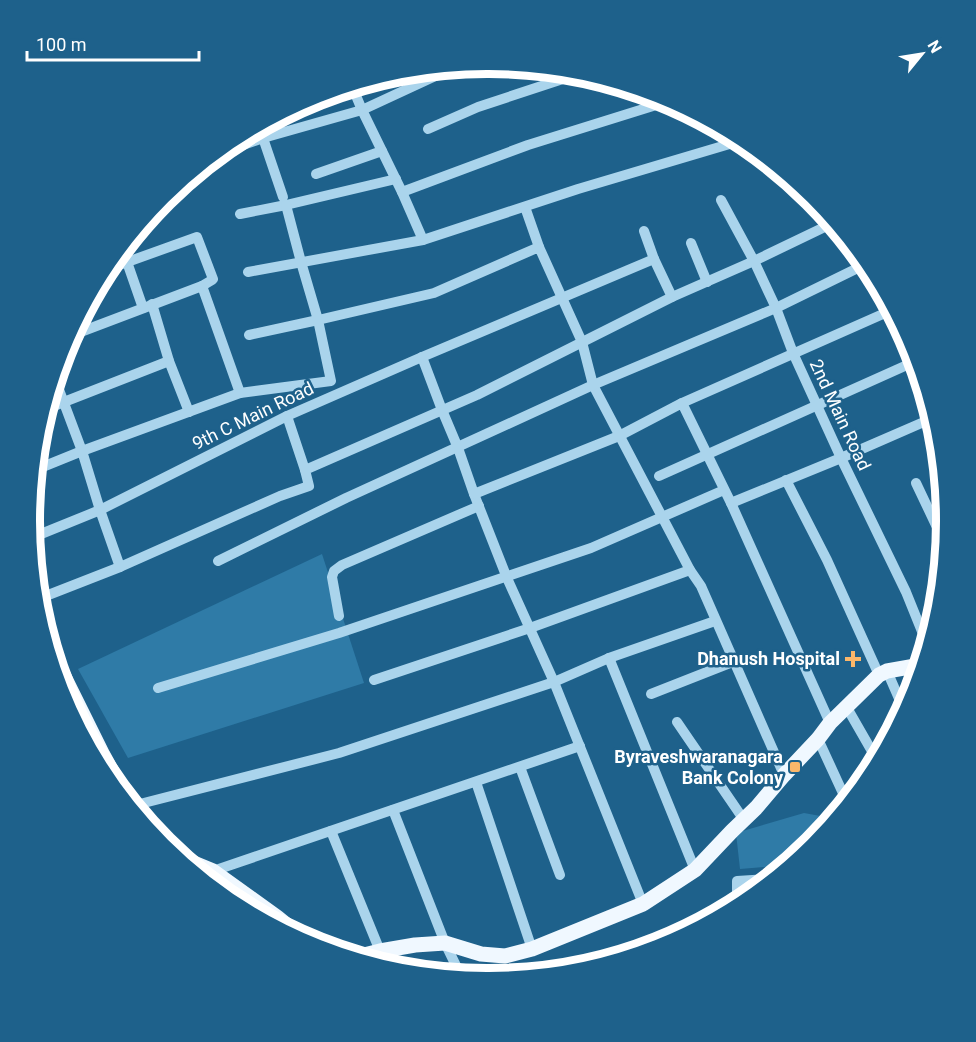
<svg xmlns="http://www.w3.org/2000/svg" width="976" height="1042" viewBox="0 0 976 1042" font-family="Roboto,sans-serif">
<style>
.green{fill:#2f7ba7}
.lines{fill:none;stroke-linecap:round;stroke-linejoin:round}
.minor{stroke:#aad4ec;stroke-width:10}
.major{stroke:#f0f8ff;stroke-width:15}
.poi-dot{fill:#fbb76a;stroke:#1e618b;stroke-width:2}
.labels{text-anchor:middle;stroke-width:5;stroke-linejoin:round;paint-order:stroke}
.street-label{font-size:18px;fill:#fff;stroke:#1e618b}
.poi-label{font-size:18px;font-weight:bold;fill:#fff;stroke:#1e618b;text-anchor:end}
.rim{fill:none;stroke:#fff;stroke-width:8}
</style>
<rect width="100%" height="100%" fill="#1e618b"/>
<!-- green -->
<g class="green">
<polygon points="322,554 364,683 128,758 78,669"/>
<polygon points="840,810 812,845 787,865 740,869 736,833 804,813 826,817"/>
</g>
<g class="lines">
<!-- minor -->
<g class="minor">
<polyline points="352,86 362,110 402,192 423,240"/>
<polyline points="428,129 478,107 581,73"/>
<polyline points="263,138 283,197"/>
<polyline points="217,154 263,138 362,110 457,66"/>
<polyline points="316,174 382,151"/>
<polyline points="402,192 528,145 669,101"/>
<polyline points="721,200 754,261 776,308 793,353 841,458 906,592 927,644"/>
<polyline points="525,207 539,247"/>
<polyline points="240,214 286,205 396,179"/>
<polyline points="644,231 654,259"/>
<polyline points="691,243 707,282"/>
<polyline points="127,262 143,308"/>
<polyline points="248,272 423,240 578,189 743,140"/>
<polyline points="202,286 240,393"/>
<polyline points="152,304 169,361 189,412"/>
<polyline points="249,335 318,320 301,262 286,205"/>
<polyline points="70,336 202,286 212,280 213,279 197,237 105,270"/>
<polyline points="422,357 442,410 458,448 474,494 507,578 554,682 643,904"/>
<polyline points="55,379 82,451 100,510 120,567"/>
<polyline points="682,403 892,310"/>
<polyline points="46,409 169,361"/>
<polyline points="287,416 305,470"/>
<polyline points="35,470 82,451 240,393 331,381 318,320 434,293 539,247 582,342 593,385 690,570 701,586 784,775"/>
<polyline points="659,476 916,361"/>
<polyline points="786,480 827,560 879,675"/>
<polyline points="916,483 944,542"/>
<polyline points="474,494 619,436 682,403 731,503 830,723"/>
<polyline points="731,503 841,458 933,418"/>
<polyline points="36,536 100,510 287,416 422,357 654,259 672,297"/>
<polyline points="218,561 346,498 593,385 776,308 866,264"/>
<polyline points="38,599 120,567 280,496 309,486 305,470 477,395 672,297 754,261 833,223"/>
<polyline points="339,616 332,577 334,571 342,565 479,506"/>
<polyline points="609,658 695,870"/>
<polyline points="887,671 904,710"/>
<polyline points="374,680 530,628 690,570"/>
<polyline points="158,688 339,633 591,548 724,490"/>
<polyline points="651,694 735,661"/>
<polyline points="846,706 877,760"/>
<polyline points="677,722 744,820"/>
<polyline points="818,739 847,802"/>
<polyline points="520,767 560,875"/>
<polyline points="476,782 532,949"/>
<polyline points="132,806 339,753 554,682 609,658 715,621"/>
<polyline points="393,810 445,943 461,976"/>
<polyline points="331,831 380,951"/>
<polyline points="213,871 580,746"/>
<polyline points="737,905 737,881 770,879"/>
</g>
<!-- major -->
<g class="major">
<polyline points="50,648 103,755 129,802"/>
<polyline points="179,857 213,871 277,917 304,939"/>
<polyline points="356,957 380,951 415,945 445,943 481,954 505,956 532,949 643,904 695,870 732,831 756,808 784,775 818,739 830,723 879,675 887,671 921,665"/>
</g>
</g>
<!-- markers -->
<g class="poi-dot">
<path d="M850 650h6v6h6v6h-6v6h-6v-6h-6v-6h6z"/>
<rect x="789" y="761" width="12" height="12" rx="3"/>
</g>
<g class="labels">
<!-- street labels -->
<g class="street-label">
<text transform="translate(840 415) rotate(65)" y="6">2nd Main Road</text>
<text transform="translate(253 416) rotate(-26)" y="6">9th C Main Road</text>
</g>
<!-- poi labels -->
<g class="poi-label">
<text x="840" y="665">Dhanush Hospital</text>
<text x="783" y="763">Byraveshwaranagara<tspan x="783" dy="21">Bank Colony</tspan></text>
</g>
</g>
<!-- crop -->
<path d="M0 0H976V1042H0ZM487 74H489A447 447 0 0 1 936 521V521A447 447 0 0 1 489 968H487A447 447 0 0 1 40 521V521A447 447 0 0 1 487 74Z" fill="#1e618b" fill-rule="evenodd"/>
<path class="rim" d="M487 74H489A447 447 0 0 1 936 521V521A447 447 0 0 1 489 968H487A447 447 0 0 1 40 521V521A447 447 0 0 1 487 74Z"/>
<!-- north arrow -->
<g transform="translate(922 54) rotate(60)" stroke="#1e618b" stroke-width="4.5" paint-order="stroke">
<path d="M0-4.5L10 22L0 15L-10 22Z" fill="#ffffff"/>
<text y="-9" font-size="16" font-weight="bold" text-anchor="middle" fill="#ffffff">N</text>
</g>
<!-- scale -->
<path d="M27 51v9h172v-9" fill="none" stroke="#ffffff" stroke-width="3"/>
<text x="36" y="51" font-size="18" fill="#ffffff" stroke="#1e618b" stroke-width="4.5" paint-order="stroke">100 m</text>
</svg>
